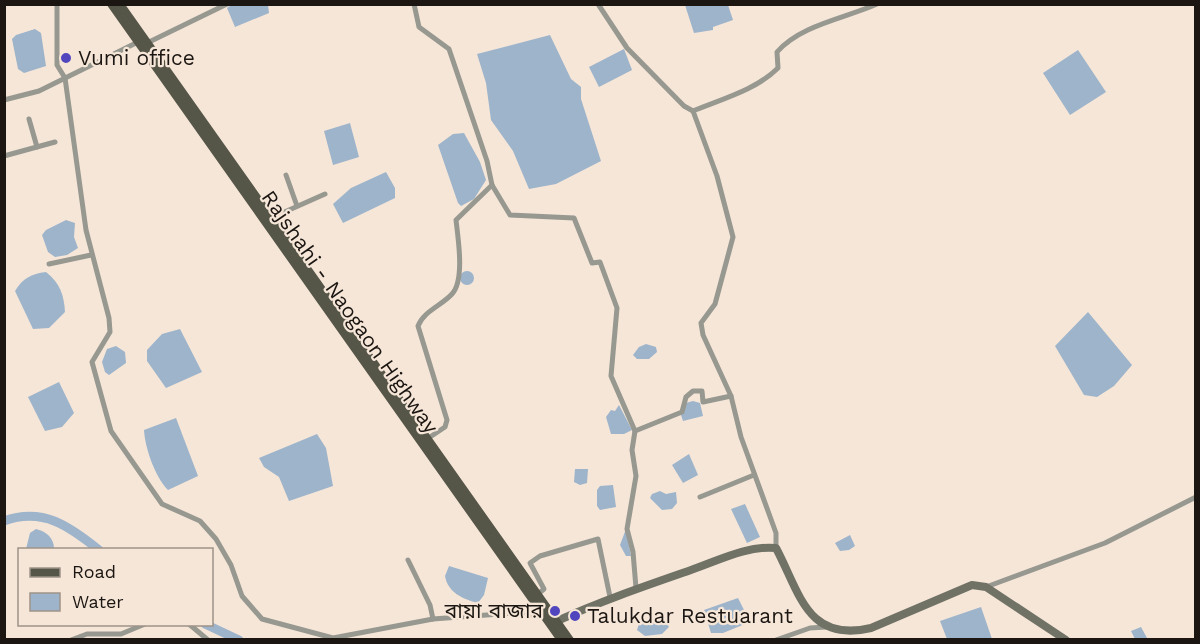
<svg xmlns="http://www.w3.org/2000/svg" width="1200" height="644" viewBox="0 0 1200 644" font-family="'Work Sans','Noto Sans Bengali',sans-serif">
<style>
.water{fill:#9db4cb}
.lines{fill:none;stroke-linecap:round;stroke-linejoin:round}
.river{stroke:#9db4cb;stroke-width:9}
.minor{stroke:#979890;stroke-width:5}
.secondary{stroke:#707266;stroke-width:8}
.primary{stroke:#555648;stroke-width:8}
.poi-dot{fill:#5146bd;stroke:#f6e6d8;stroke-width:2}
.labels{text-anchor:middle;stroke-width:4.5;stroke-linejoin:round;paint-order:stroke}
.poi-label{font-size:21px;fill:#1b1611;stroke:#f6e6d8;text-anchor:start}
.street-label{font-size:21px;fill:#1b1611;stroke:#f6e6d8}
</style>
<rect width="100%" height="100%" fill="#f6e6d8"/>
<!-- water -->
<g class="water">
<polygon points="231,5 268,5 269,13 235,27 227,8"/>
<polygon points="685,5 728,5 733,20 713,27 713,30 694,33"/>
<polygon points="35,29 41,33 46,66 24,73 18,69 12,39 16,35"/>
<polygon points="550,35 571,79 581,87 581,99 601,161 556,184 529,189 513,151 491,120 486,83 477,54"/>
<polygon points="624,49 632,70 599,87 589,67"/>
<polygon points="1078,50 1106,92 1070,115 1043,73"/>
<polygon points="350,123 359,157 333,165 324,131"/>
<polygon points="464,133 480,162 486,180 474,199 461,206 458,203 438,145 453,134"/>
<polygon points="386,172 395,188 395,198 343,223 333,204 351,188"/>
<polygon points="66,220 75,223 74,237 78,248 67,255 55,257 48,252 42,235 46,230"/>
<circle cx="467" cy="278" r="7"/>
<path d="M 46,272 C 60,283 64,295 65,312 L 49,328 L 33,329 L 15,291 C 23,278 31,274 46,272 Z"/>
<polygon points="1088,312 1132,365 1114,386 1097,397 1084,395 1055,346"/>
<polygon points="180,329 202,372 166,388 147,361 147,350 162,334"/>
<polygon points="646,344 656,347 657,352 649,359 637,359 633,355 639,347"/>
<polygon points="116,346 125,352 126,363 109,375 105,372 102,362 107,349"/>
<polygon points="59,382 74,413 62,427 45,431 28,397"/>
<polygon points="693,401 700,403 703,416 683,421 681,415 686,403"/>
<polygon points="619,405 632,430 624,434 611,434 606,417 611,410 615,411"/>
<path d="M 176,418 L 198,476 L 168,490 C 155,477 145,448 144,430 Z"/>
<polygon points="317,434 326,448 333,486 289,501 279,477 264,467 259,458"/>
<polygon points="689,454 698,475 683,483 672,465"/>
<polygon points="575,469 588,469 587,483 580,485 574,482"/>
<polygon points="613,485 616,507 600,510 597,506 597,490 600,486"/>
<polygon points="660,491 666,494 676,492 677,503 672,509 662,510 650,498 652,494"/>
<polygon points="745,504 760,537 747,543 731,509"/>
<path d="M 36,529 C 47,532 54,538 54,549 L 26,549 L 30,533 Z"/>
<polygon points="626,529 631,556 626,556 620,545"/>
<polygon points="850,535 855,546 849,550 840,551 835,543"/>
<path d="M 449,566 L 488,578 L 484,595 L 478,603 C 463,599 448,593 445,576 Z"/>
<polygon points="738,598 747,616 745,624 723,633 711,633 704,610"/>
<polygon points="981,607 992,639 947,639 940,621"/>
<polygon points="650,618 664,618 669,627 662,634 645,636 637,630 639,624"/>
<polygon points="1141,627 1147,638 1135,639 1131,631"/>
</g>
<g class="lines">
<!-- river -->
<g class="river">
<path d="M 4,521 C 43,507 69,526 99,550"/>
<polyline points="205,624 239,640"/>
</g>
<!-- minor -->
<g class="minor">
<polyline points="57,4 57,65 65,78 86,230 109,318 110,332 92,362 111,431 162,504 200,521 216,539 231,565 242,596 262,619 333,638 433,619 513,613 545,617"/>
<path d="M 414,4 L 419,27 L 449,49 L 487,161 L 492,185 L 456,220 C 458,238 465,280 452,294 C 441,306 424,311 418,326 L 447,420 L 445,427 L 427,439"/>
<polyline points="598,4 627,48 684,106 693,111 717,176 733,237 715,304 701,323 703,335 731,396 741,437 776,533 776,548"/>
<polyline points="147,43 227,4"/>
<polyline points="4,100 39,91 138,42"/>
<path d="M 693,111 C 722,99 756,90 778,68 L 777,52 C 800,25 846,18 877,4"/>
<polyline points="29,119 37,147"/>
<polyline points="4,156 55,142"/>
<polyline points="286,175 297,206"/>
<polyline points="492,185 510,215 574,218 592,263 600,262 617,308 611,376 635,431 632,450 636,476 627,529 633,552 636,588"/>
<polyline points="271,218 325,194"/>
<polyline points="49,264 91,255"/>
<polyline points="635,431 682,412 686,397 693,391 702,391 703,402 731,396"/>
<polyline points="700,497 754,475"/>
<polyline points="408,560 430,605 433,619"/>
<polyline points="986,587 1105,543 1196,497"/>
<polyline points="538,594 544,589 530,563 540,556 598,539 610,597"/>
<polyline points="189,624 208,640"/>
<polyline points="71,640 87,634 121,634 145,624"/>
<polyline points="776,640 810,628 826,627"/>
</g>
<!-- secondary -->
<path class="secondary" d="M 557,621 C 601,601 645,586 691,570 C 717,561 748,545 776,548 C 800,593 807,643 871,628 L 972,585 L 986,587 L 1066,640"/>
<!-- primary -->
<g class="primary">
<polyline points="111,4 561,640"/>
<polyline points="120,4 570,640"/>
</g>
</g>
<!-- markers -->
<g class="poi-dot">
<circle cx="66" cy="58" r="6"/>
<circle cx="555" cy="611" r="6"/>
<circle cx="575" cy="616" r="6"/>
</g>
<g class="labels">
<!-- poi labels -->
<g class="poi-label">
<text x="78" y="65">Vumi office</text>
<text x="543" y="618" text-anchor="end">বায়া বাজার</text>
<text x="587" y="623">Talukdar Restuarant</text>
</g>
<!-- street labels -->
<g class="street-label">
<text transform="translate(350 312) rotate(55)" y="7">Rajshahi - Naogaon Highway</text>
</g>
</g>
<!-- border -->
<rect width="1200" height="644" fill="none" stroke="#1b1611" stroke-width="12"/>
<!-- legend -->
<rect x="18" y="548" width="195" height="78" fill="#f6e6d8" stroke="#9e9388" stroke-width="1.5"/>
<rect x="30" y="568" width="30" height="9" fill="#555648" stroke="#9e9388" stroke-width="1.5"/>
<text x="72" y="578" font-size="18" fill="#1b1611">Road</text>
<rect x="30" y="593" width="30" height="18" fill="#9db4cb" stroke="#9e9388" stroke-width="1.5"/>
<text x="72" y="608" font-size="18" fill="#1b1611">Water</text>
</svg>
